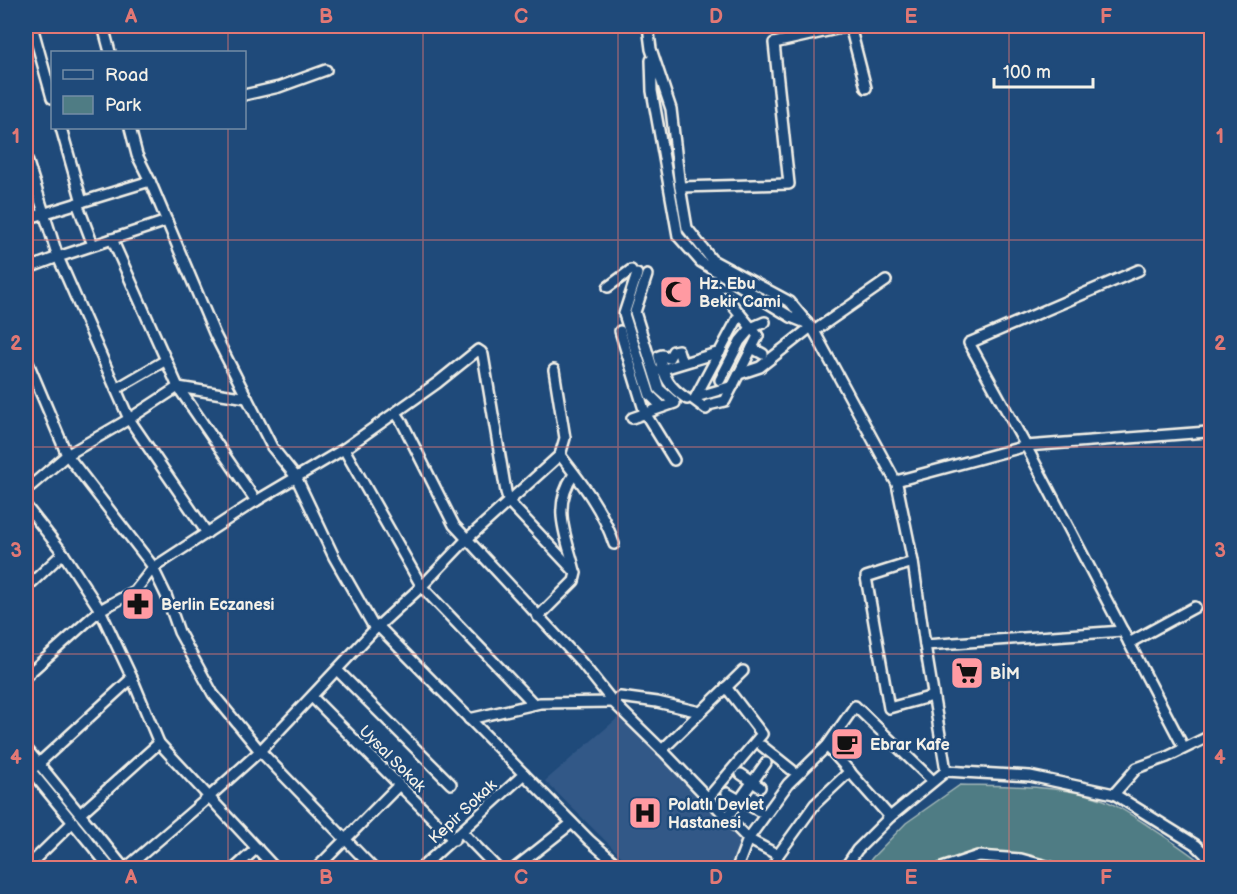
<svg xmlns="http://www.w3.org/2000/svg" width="1237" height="894" viewBox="0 0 1237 894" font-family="'Balsamiq Sans',sans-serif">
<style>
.built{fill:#325887}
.green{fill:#4f7c84;stroke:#a2b6b6;stroke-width:1.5}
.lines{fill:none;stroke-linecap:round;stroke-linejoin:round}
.minor-casing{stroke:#f4f1e8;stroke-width:14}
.minor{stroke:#1f4a7a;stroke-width:9}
.grid{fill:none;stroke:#e27875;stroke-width:1.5;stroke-opacity:0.55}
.labels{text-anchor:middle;stroke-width:5;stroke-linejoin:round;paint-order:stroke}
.poi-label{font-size:16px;font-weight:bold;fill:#f4f1e8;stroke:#1f4a7a;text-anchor:start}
.street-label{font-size:16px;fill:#f4f1e8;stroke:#1f4a7a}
.neatline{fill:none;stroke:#e27875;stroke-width:2}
.grid-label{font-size:20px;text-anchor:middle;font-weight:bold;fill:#e27875}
</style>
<rect width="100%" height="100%" fill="#1f4a7a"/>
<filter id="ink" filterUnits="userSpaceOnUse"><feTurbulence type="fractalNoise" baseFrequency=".0167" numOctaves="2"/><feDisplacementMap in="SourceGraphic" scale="12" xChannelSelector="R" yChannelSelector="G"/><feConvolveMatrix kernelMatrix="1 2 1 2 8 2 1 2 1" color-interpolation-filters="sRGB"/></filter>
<g filter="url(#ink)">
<!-- built -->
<polygon class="built" points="620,716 743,844 734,868 633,868 545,781"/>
<!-- green -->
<path class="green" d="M 960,785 C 1004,786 1048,785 1092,796 C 1111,801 1128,813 1144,823 C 1167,838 1188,851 1208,868 L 865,868 L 872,858 L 906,823 Z"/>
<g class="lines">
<defs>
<g id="minor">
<polyline points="32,26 52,98"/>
<polyline points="103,26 110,52"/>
<polyline points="648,26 651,49 671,109 680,187 687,228 712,260 790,302 814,331 897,484 913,562 925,645 946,771"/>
<polyline points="651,60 652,91 678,236 701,262 791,317 806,323"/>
<polyline points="244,95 279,87 326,70"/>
<polyline points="61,128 82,202"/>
<polyline points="130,128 137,155 150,181"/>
<polyline points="26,156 58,257 129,419 207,533"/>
<polyline points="680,187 789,184 774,43 850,26 866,88"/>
<polyline points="77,203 93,245"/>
<polyline points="26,219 150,181 215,335 272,447 296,477 334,557 375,629"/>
<polyline points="112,239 178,387 256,501"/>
<polyline points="26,269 58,257 167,221"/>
<polyline points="1139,270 969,343 1026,446 1184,748"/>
<polyline points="637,274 624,314 650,395 662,407"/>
<polyline points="608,287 631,270"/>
<polyline points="726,297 758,336 725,401 708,405 706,409 694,400 740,314"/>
<polyline points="620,331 645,413 674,460"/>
<polyline points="814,331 886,281"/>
<polyline points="752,348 763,354"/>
<polyline points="26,358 67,455 151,564 166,595 179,632 213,694 260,751 373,868"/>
<path d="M 682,363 L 678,350 L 673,351 L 669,358 L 662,355 L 659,356 C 665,379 668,386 687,399"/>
<polyline points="657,371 720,352"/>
<polyline points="739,374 760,367 811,327"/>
<polyline points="720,380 740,341 751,328 765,322"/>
<polyline points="116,389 166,360"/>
<polyline points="696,397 733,386"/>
<polyline points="396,413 402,422 454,525 582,663 613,702 662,750 708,798 748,839 778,855"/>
<polyline points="632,418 675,403 659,389 635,312 647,275"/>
<polyline points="344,449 422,587 534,704"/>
<path d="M 560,455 C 582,483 603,510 614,544"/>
<path d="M 574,474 C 551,507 566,535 575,571"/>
<polyline points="896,481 1026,446 1207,432"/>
<polyline points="26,490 67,455 129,419 178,387 247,398"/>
<polyline points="26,506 63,553 100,610 132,678 159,743 275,868"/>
<polyline points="913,562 866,577 889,708 933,696"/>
<polyline points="26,588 63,553"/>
<polyline points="379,627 589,840 621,868"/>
<polyline points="1129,643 1195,607"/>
<polyline points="925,645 1123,631"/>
<polyline points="337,670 451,784"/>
<polyline points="26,676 100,610 135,591 153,568 251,504 344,449 437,383 478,350 481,352 483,355 506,492 509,502 576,573 574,581 538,617"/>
<polyline points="312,697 454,840"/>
<polyline points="469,719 540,703 613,702 620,697 657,702 700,712"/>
<polyline points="762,746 792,770"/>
<polyline points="827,746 890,817"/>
<polyline points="26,748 124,868"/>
<polyline points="662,750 743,671"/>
<polyline points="26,765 110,868"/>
<polyline points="741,774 760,787"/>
<polyline points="26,775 132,678"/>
<polyline points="727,793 759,811"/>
<polyline points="1114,794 1137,768 1167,757 1212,735"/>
<polyline points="708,798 762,734 726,687"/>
<polyline points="731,812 766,763"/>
<polyline points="80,814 159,743"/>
<polyline points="462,832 497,868"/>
<polyline points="26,868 73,822"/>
<polyline points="126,868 209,797 260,751 375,629 424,584 466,540 560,455 565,438 554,370"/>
<polyline points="235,868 257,848"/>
<polyline points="317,868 399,785"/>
<polyline points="421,868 524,774"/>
<polyline points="515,868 572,823"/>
<polyline points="737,868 748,839 788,784 827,746 855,706 933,781"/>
<polyline points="774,868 778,855 815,804 850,771"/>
<polyline points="845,868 857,850 890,817 946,771 1030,776 1114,794 1196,845 1212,861"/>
<polyline points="942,868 978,856 1021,859 1054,868"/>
</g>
</defs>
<!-- minor casing -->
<use href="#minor" class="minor-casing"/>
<!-- minor -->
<use href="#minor" class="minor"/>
</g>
</g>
<!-- grid -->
<path class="grid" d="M 228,26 L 228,52M 423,26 L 423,868M 618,26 L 618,868M 814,26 L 814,868M 1009,26 L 1009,868M 228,128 L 228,868M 26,240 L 1212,240M 26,447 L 1212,447M 26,654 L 1212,654"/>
<!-- icons -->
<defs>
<symbol id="mosque-square" viewBox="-11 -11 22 22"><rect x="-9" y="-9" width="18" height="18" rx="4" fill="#ff9aa2" stroke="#1f4a7a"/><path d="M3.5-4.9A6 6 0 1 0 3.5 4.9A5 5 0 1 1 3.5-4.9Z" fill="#111"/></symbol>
<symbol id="pharmacy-square" viewBox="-11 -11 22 22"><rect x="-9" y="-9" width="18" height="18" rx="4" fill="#ff9aa2" stroke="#1f4a7a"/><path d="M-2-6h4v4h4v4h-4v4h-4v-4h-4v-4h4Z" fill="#111"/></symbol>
<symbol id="supermarket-square" viewBox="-11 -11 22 22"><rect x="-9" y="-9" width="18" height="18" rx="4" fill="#ff9aa2" stroke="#1f4a7a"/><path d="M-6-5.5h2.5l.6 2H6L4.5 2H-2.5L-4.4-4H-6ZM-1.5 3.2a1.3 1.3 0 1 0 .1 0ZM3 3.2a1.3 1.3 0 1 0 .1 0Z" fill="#111"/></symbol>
<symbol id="cafe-square" viewBox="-11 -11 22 22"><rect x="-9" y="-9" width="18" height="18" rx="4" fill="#ff9aa2" stroke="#1f4a7a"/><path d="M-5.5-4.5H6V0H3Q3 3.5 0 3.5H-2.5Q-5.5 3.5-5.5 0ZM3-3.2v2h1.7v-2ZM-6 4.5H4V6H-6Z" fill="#111"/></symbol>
<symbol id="hospital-square" viewBox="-11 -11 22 22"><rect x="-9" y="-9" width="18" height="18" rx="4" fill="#ff9aa2" stroke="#1f4a7a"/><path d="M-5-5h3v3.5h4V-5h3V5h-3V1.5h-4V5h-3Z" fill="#111"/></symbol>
</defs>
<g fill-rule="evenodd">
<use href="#mosque-square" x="657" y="273" width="38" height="38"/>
<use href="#pharmacy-square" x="119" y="585" width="38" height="38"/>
<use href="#supermarket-square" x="948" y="654" width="38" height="38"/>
<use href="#cafe-square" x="828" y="725" width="38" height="38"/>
<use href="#hospital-square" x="626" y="794" width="38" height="38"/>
</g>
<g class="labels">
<!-- poi labels -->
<g class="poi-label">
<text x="699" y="289">Hz. Ebu<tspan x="699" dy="18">Bekir Cami</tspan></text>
<text x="161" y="610">Berlin Eczanesi</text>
<text x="990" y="679">BİM</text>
<text x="870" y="750">Ebrar Kafe</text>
<text x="668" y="810">Polatlı Devlet<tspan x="668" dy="18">Hastanesi</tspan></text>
</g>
<!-- street labels -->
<g class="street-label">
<text transform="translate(393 758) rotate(45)" y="6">Uysal Sokak</text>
<text transform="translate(462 811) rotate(-43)" y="6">Kepir Sokak</text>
</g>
</g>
<!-- margin -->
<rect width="1237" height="894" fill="none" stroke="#1f4a7a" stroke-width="66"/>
<!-- legend -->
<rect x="51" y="51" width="195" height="78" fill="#1f4a7a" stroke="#748da6" stroke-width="1.5"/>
<rect x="63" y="70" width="30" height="9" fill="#1f4a7a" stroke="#748da6" stroke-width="1.5"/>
<text x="105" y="81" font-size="18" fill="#f4f1e8">Road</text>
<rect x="63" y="96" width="30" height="18" fill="#4f7c84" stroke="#748da6" stroke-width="1.5"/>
<text x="105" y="111" font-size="18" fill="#f4f1e8">Park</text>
<!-- scale -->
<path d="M994 78v9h99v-9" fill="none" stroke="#f4f1e8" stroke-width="3"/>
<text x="1003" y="78" font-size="18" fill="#f4f1e8" stroke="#1f4a7a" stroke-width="4.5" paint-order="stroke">100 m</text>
<rect x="33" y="33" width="1171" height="828" class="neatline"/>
<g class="grid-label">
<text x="131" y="23">A</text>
<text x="326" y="23">B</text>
<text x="521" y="23">C</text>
<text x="716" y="23">D</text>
<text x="911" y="23">E</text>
<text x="1106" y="23">F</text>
<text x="16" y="143">1</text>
<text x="1220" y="143">1</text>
<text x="16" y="350">2</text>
<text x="1220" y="350">2</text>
<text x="16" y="557">3</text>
<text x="1220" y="557">3</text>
<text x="16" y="764">4</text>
<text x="1220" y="764">4</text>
<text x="131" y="884">A</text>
<text x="326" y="884">B</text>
<text x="521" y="884">C</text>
<text x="716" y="884">D</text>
<text x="911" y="884">E</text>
<text x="1106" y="884">F</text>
</g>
</svg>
